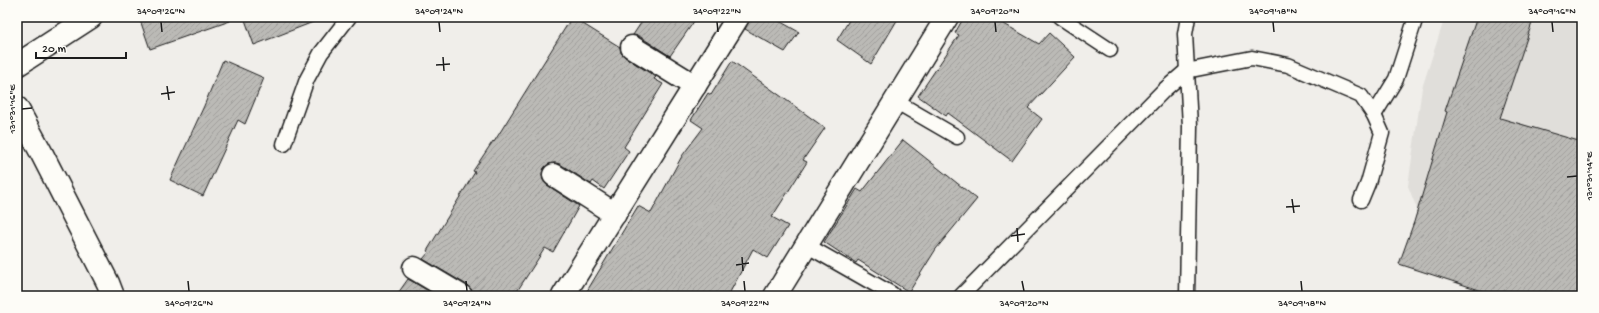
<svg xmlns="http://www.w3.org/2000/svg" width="1599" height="313" viewBox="0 0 1599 313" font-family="'Gochi Hand',sans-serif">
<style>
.built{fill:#e0deda}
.building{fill:url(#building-hatch);stroke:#1c1c1c}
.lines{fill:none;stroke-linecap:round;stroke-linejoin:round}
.lane-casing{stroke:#1c1c1c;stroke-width:17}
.street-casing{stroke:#1c1c1c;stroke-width:25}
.lane{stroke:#fdfcf7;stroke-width:14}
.street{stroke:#fdfcf7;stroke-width:22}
.ticks{fill:none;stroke:#1c1c1c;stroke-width:1.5}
.neatline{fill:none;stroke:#1c1c1c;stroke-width:1.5}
.ticks-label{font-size:10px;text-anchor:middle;fill:#1c1c1c}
</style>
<defs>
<pattern id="building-hatch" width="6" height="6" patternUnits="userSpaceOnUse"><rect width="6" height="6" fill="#bbbab6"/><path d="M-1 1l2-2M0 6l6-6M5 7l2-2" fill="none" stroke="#a09f9c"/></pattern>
</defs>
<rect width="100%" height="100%" fill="#f0eeea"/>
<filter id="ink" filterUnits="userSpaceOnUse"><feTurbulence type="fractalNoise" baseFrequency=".025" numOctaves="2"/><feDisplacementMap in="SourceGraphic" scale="8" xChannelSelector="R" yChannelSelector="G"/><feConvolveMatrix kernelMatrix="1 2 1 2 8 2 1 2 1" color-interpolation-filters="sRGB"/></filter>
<g filter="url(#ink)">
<!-- built -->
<polygon class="built" points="1445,17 1582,17 1582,272 1419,214 1408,186 1422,88"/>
<!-- building -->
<g class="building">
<polygon points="139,17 229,17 230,21 150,49"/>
<polygon points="244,17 321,17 321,19 254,45"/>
<polygon points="572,17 620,47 621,53 625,57 656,77 654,79 663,84 624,147 629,151 604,189 593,181 591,184 560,164 555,163 549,164 544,168 542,175 543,180 547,185 579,206 553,252 545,248 514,296 473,296 472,290 467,285 423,259 429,252 427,251 475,172 473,171 493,141 494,142"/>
<polygon points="645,17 697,17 670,56 639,36 633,35"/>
<polygon points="750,17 772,17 799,32 785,52 745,29"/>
<polygon points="851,17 899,17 871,64 837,40"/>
<polygon points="964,17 992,17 1039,44 1049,33 1075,57 1028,108 1042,119 1012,161 948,113 946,116 918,96 959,35 955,33"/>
<polygon points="1477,17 1534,17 1500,118 1582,142 1582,296 1498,296 1399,264 1414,222 1447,112 1445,111"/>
<polygon points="223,60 264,78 245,124 238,120 203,196 170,180 204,106"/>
<polygon points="732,61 825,128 803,160 807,162 772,217 788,226 768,258 753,249 728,296 584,296 638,206 651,213 682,156 703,128 691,120 708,93 711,95"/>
<polygon points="903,140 977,199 936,249 909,292 858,260 856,263 824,242 857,189 862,192"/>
<polygon points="408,279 437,296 396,296"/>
</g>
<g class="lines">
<defs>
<g id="lane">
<polyline points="1060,17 1110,50"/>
<polyline points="895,101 957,137"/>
<polyline points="1374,115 1396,79 1416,17"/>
<polyline points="284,144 307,79 321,53 349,17"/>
<polyline points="806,245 892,294"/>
<polyline points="961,296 1164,90 1186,71 1252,58 1288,65 1361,96 1374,115 1382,133 1368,183 1361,200"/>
<polyline points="1187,296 1190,126 1185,34 1188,17"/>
</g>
<g id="street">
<polyline points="632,47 695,86"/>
<polyline points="17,65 91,17"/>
<polyline points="17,108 42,154 108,283 113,296"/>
<polyline points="554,175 615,214"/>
<polyline points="414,268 461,296"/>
<polyline points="563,296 738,17"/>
<polyline points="775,296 947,17"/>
</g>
</defs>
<!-- lane casing -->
<use href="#lane" class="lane-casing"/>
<!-- street casing -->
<use href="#street" class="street-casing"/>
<!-- lane -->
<use href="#lane" class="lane"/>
<!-- street -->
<use href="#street" class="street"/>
</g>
</g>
<!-- ticks -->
<path class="ticks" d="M 161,22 L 162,32M 439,22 L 440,32M 717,22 L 718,32M 995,22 L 996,32M 1273,22 L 1274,32M 1552,22 L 1553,32M 443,57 L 444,71M 436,65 L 450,64M 167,86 L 169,100M 161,94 L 175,92M 22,109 L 32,108M 1567,177 L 1577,176M 1292,199 L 1294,213M 1286,207 L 1300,206M 1017,228 L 1018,242M 1011,236 L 1025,234M 742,257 L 743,271M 736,265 L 749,263M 188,281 L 189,291M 466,281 L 467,291M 744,281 L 745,291M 1022,281 L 1024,291M 1301,281 L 1302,291"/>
<!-- margin -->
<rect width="1599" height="313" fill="none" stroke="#fdfcf7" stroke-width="44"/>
<!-- scale -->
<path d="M36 52v6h90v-6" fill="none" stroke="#1c1c1c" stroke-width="2"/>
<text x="42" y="52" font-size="12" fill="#1c1c1c" stroke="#fdfcf7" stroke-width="3" paint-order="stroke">20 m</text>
<rect x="22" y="22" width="1555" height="269" class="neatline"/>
<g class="ticks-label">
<text x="161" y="14">34°09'26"N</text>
<text x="439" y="14">34°09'24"N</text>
<text x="717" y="14">34°09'22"N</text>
<text x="995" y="14">34°09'20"N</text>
<text x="1273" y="14">34°09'18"N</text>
<text x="1552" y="14">34°09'16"N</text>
<text transform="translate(11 109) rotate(-90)" y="4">131°31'16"E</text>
<text transform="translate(1588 176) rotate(-90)" y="4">131°31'14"E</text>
<text x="189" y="306">34°09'26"N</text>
<text x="467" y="306">34°09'24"N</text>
<text x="745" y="306">34°09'22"N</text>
<text x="1024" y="306">34°09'20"N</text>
<text x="1302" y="306">34°09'18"N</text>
</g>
</svg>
